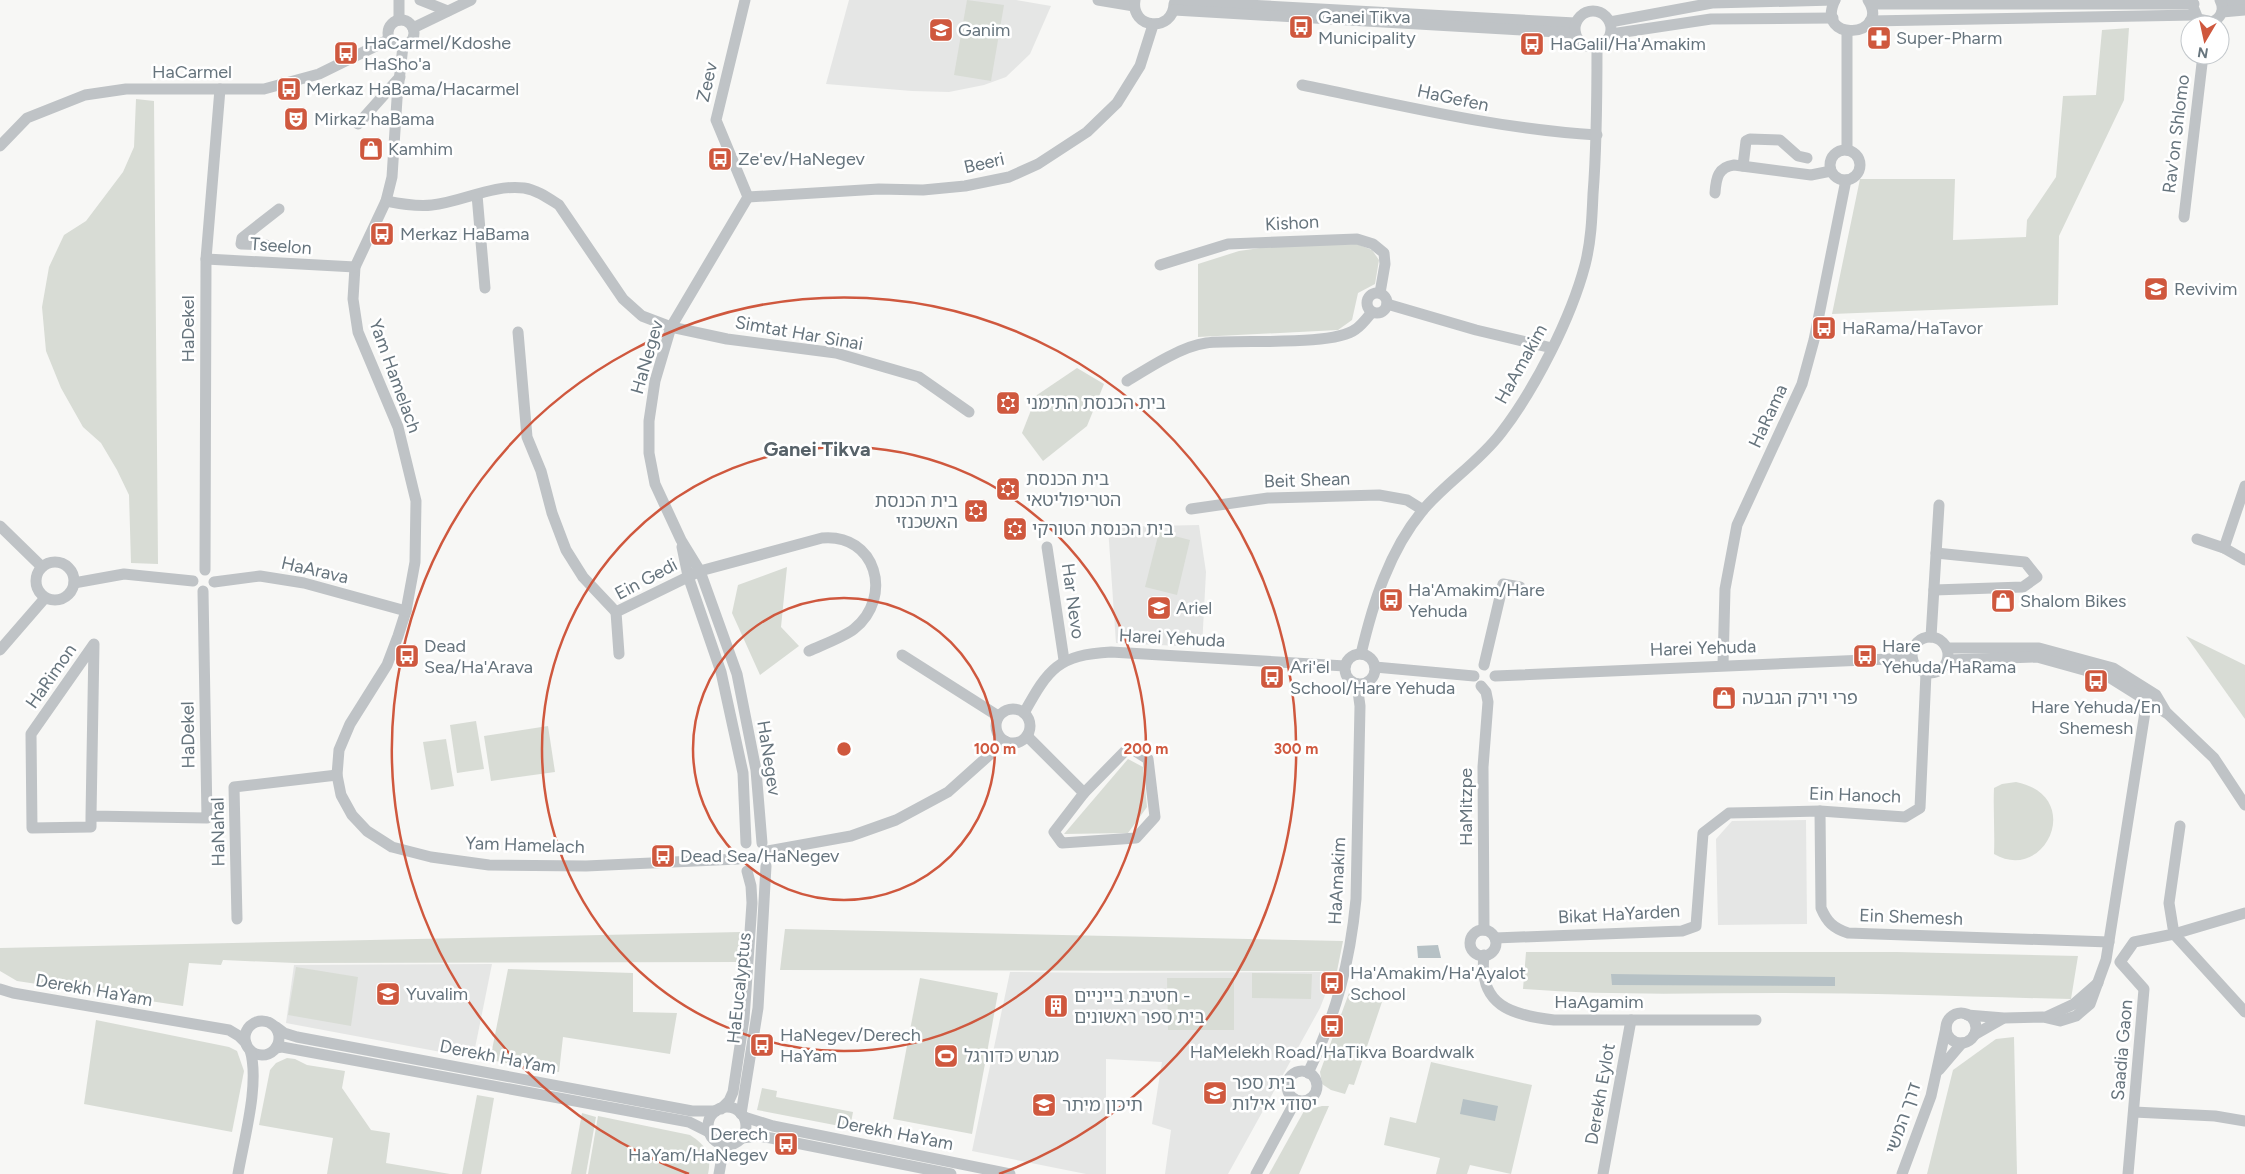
<svg xmlns="http://www.w3.org/2000/svg" width="2245" height="1174" viewBox="0 0 2245 1174" font-family="Figtree,'Noto Sans Hebrew',sans-serif">
<style>
.built{fill:#e5e6e5}
.green{fill:#d8dcd5}
.water{fill:#b6c1c5}
.lines{fill:none;stroke-linecap:round;stroke-linejoin:round}
.minor{stroke:#bfc3c6;stroke-width:11}
.ring{fill:none;stroke:#cf583e;stroke-width:2.5}
.labels{text-anchor:middle;stroke-width:5;stroke-linejoin:round;paint-order:stroke}
.poi-label{font-size:18px;fill:#66747d;stroke:#fff;text-anchor:start}
.street-label{font-size:18px;fill:#66747d;stroke:#fff}
.quarter-label{font-size:20px;font-weight:bold;fill:#576269;stroke:#fff}
.centre{fill:#cf583e;stroke:#fff;stroke-width:2.5}
.ring-label{font-size:15px;text-anchor:middle;font-weight:bold;fill:#cf583e;stroke:#fff;stroke-width:5;stroke-linejoin:round;paint-order:stroke}
</style>
<rect width="100%" height="100%" fill="#f7f7f5"/>
<!-- built -->
<g class="built">
<polygon points="849,0 1016,0 1051,6 1030,54 1006,77 984,85 949,92 912,91 826,84"/>
<polygon points="1199,525 1206,572 1202,647 1116,643 1108,527"/>
<polygon points="1806,820 1807,924 1718,925 1716,839 1732,821"/>
<polygon points="492,964 473,1058 286,1023 294,965"/>
<polygon points="1010,972 1105,973 1334,972 1320,1008 1228,1174 1165,1174 1171,1130 1152,1124 1162,1062 1106,1059 1106,1174 1086,1174 972,1151"/>
</g>
<!-- green -->
<g class="green">
<polygon points="967,0 1004,5 991,81 954,75"/>
<polygon points="2129,28 2124,100 2059,236 2058,305 1832,314 1860,179 1955,179 1953,240 2026,237 2027,220 2056,177 2063,96 2096,95 2102,30"/>
<polygon points="136,99 154,101 158,564 131,563 129,495 117,470 101,443 83,427 61,388 46,351 42,307 49,267 64,235 86,221 123,172 134,147"/>
<polygon points="1357,244 1372,250 1379,260 1375,284 1358,293 1352,320 1338,330 1198,337 1198,264 1239,251 1274,246"/>
<polygon points="1077,368 1104,384 1087,426 1043,461 1022,433 1037,395"/>
<polygon points="1159,532 1190,540 1177,595 1145,587"/>
<polygon points="787,567 781,627 799,646 760,675 732,613 738,585"/>
<polygon points="2186,636 2245,665 2245,719"/>
<polygon points="476,721 484,769 457,773 450,725"/>
<polygon points="548,726 555,772 491,781 484,736"/>
<polygon points="446,739 454,786 431,790 423,742"/>
<polygon points="1128,759 1143,767 1147,807 1128,833 1064,834"/>
<path d="M 2016,782 C 2086,796 2045,884 1994,854 C 1995,832 1993,810 1994,788 L 2002,784 Z"/>
<polygon points="785,929 1343,941 1337,971 780,970"/>
<polygon points="741,932 741,962 295,963 223,960 221,965 189,963 183,1006 17,981 0,971 0,948"/>
<path d="M 1526,952 L 1897,952 L 2078,956 L 2071,999 C 1975,997 1879,993 1784,993 C 1697,993 1610,996 1523,989 Z"/>
<polygon points="296,967 358,977 351,1026 288,1015"/>
<polygon points="508,969 633,973 633,1012 677,1013 670,1054 563,1037 559,1072 490,1060"/>
<polygon points="1252,973 1312,974 1311,999 1252,998"/>
<polygon points="920,978 998,993 972,1134 893,1119"/>
<polygon points="1167,978 1234,978 1234,1030 1168,1030"/>
<polygon points="1386,990 1354,1085 1349,1084 1345,1094 1331,1090 1322,1084 1320,1072 1349,993"/>
<polygon points="96,1020 229,1047 237,1051 244,1071 232,1132 84,1104"/>
<polygon points="2014,1037 2017,1174 1927,1174 1953,1070 1996,1039"/>
<polygon points="287,1058 295,1059 307,1065 345,1071 342,1088 371,1130 390,1133 386,1163 450,1174 327,1174 333,1138 259,1125 270,1070 276,1063"/>
<polygon points="1431,1062 1532,1085 1511,1174 1470,1165 1467,1174 1436,1174 1440,1158 1384,1145 1390,1117 1416,1123"/>
<polygon points="762,1088 777,1091 776,1097 853,1112 850,1128 757,1110"/>
<polygon points="477,1095 494,1098 481,1174 462,1174"/>
<polygon points="1322,1106 1329,1106 1299,1174 1269,1174 1304,1111"/>
<polygon points="582,1113 596,1117 586,1174 571,1174"/>
<path d="M 598,1116 L 690,1135 C 706,1145 712,1155 708,1174 L 588,1174 Z"/>
</g>
<!-- water -->
<g class="water">
<polygon points="1438,945 1441,958 1418,958 1417,946"/>
<polygon points="1611,974 1835,977 1835,986 1612,985"/>
<polygon points="1463,1099 1498,1106 1495,1121 1460,1114"/>
</g>
<g class="lines">
<!-- minor -->
<g class="minor">
<polyline points="420,0 448,11"/>
<polyline points="745,0 716,120 748,197"/>
<polyline points="1098,0 1134,6"/>
<path d="M 1135,0 C 1130,29 1173,33 1174,4"/>
<path d="M 1835,0 C 1814,44 1892,37 1868,0"/>
<polyline points="1175,1 1575,23"/>
<polyline points="2222,3 2245,1"/>
<polyline points="1871,4 2194,4"/>
<path d="M 2194,9 L 2198,19 L 2212,22 C 2221,18 2225,10 2220,0"/>
<polyline points="1174,10 1575,33"/>
<circle cx="1593" cy="29" r="18"/>
<polyline points="2222,12 2245,10"/>
<polyline points="399,20 399,0"/>
<circle cx="401" cy="33" r="13"/>
<polyline points="1870,21 2195,15"/>
<polyline points="1610,22 1712,3 1835,0"/>
<polyline points="413,28 471,0"/>
<polyline points="1611,34 1711,19 1833,18"/>
<polyline points="403,46 397,99 392,177 386,201 355,267 353,299 358,332 398,427 416,501 415,562 406,611 398,636 387,665 350,724 339,750 337,775 341,795 352,815 367,831 392,847 431,857 489,865 586,866 738,859"/>
<path d="M 1302,85 C 1400,105 1498,129 1597,135"/>
<polyline points="358,124 400,77"/>
<polyline points="0,146 27,118 85,95 126,89 264,89 319,74 390,39"/>
<circle cx="1845" cy="165" r="15"/>
<polyline points="1847,150 1847,31"/>
<polyline points="1743,166 1746,141 1750,139 1780,140 1798,156 1807,158"/>
<path d="M 1715,193 C 1716,178 1718,167 1734,165 L 1811,175 L 1831,171"/>
<polyline points="477,195 485,288"/>
<polyline points="748,197 671,327 655,381 649,421 649,453 655,484 681,540 700,571 737,674 756,770 762,843"/>
<polyline points="748,197 879,189 923,190 965,186 1009,177 1038,164 1087,132 1117,103 1140,66 1153,25"/>
<path d="M 386,201 C 401,204 417,207 432,205 C 462,202 493,184 524,188 C 537,190 548,198 559,205 L 623,299 L 642,316 L 671,327 L 727,339 L 836,353 L 919,377 L 969,412"/>
<polyline points="2184,217 2203,55"/>
<polyline points="266,245 241,244 242,238 279,209"/>
<polyline points="206,259 355,267"/>
<polyline points="1160,265 1228,244 1357,239 1373,244 1384,253 1385,264 1380,293"/>
<circle cx="1377" cy="303" r="10"/>
<polyline points="1387,304 1476,330 1552,348"/>
<polyline points="518,332 527,437 541,471 552,513 566,550 583,577 616,612"/>
<path d="M 1127,381 C 1148,368 1182,346 1206,343 C 1239,339 1332,347 1356,329 C 1362,325 1367,318 1372,312"/>
<polyline points="1191,509 1268,498 1379,495 1407,500 1423,510"/>
<polyline points="0,526 42,567"/>
<polyline points="2197,539 2224,548 2245,560"/>
<polyline points="682,547 688,576 721,672 743,773 746,843"/>
<polyline points="1047,547 1064,660"/>
<polyline points="2224,548 2245,486"/>
<circle cx="55" cy="581" r="19"/>
<polyline points="205,570 206,259 220,89"/>
<polyline points="214,582 260,576 304,583 406,611"/>
<polyline points="74,583 124,574 193,581"/>
<polyline points="1934,590 2023,587 2037,577 2025,562 1936,553"/>
<circle cx="1930" cy="655" r="18"/>
<polyline points="1931,637 1939,505"/>
<polyline points="1948,648 2039,648 2113,668 2156,695 2166,712"/>
<polyline points="0,650 45,598"/>
<circle cx="1360" cy="669" r="15"/>
<path d="M 619,654 L 616,612 L 700,571 L 822,538 C 876,533 894,597 854,629 C 844,637 822,645 809,651"/>
<path d="M 1361,654 C 1373,603 1389,551 1423,510 C 1447,482 1479,462 1501,433 C 1535,389 1571,318 1585,265 C 1591,242 1592,218 1593,194 C 1597,145 1597,96 1597,47"/>
<polyline points="902,655 998,716"/>
<polyline points="1948,660 2037,657 2109,677 2168,714 2214,758 2245,805"/>
<polyline points="1484,665 1503,584 1520,587"/>
<polyline points="1723,665 1725,589 1737,525 1802,384 1814,340 1846,180"/>
<polyline points="1375,667 1474,676"/>
<polyline points="1495,676 1912,658"/>
<polyline points="1481,686 1486,692 1488,702 1483,767 1484,930"/>
<circle cx="1013" cy="726" r="17"/>
<path d="M 1024,713 C 1049,668 1058,655 1111,652 L 1345,666"/>
<polyline points="1027,736 1084,793"/>
<polygon points="1129,747 1148,759 1155,817 1136,838 1062,843 1054,832 1084,793"/>
<path d="M 1820,811 L 1821,908 C 1827,922 1833,928 1848,933 L 2109,942"/>
<polyline points="91,816 94,644 31,734 32,828 91,827 91,816 207,818 203,591"/>
<polyline points="768,851 851,836 896,820 948,792 1005,741"/>
<polyline points="2245,913 2174,934 2245,1012"/>
<polyline points="237,919 234,787 337,775"/>
<circle cx="1483" cy="943" r="13"/>
<polyline points="1495,938 1682,931 1696,926 1703,833 1729,813 1820,811 1905,817 1920,808 1926,673"/>
<path d="M 1484,955 C 1478,1006 1512,1015 1554,1020 L 1756,1020"/>
<polyline points="0,989 13,993 229,1030 239,1036 246,1043"/>
<circle cx="1961" cy="1028" r="15"/>
<polyline points="1967,1015 2004,1018 2043,1017 2060,1021 2076,1016 2090,1004 2106,960 2145,712 2149,702"/>
<polyline points="2046,1017 2074,1004 2098,983"/>
<circle cx="262" cy="1038" r="17"/>
<polyline points="276,1027 284,1033 297,1037 692,1111 716,1111"/>
<polyline points="1974,1035 2002,1019"/>
<polyline points="276,1048 282,1047 689,1122 709,1132"/>
<polyline points="1939,1070 1962,1043"/>
<circle cx="1302" cy="1086" r="15"/>
<path d="M 1308,1073 C 1336,1015 1350,963 1356,899 L 1360,706 L 1357,684"/>
<circle cx="727" cy="1126" r="19"/>
<polyline points="721,1109 729,1101 733,1092 744,1019 752,903 751,886 747,871"/>
<polyline points="2134,1112 2215,1116 2245,1121"/>
<polyline points="741,1114 758,1008 766,866"/>
<polyline points="744,1117 773,1126 1010,1174"/>
<polyline points="742,1138 758,1136 771,1138 951,1174"/>
<path d="M 238,1174 C 244,1139 260,1083 250,1050"/>
<polyline points="719,1174 724,1145"/>
<polyline points="1256,1174 1296,1100"/>
<polyline points="1603,1174 1631,1020"/>
<polyline points="1902,1174 1931,1096 1946,1028"/>
<polyline points="2128,1174 2144,989 2120,962 2134,942 2174,934 2169,903 2180,826"/>
</g>
</g>
<!-- distance rings -->
<g class="ring">
<circle cx="844" cy="749" r="151"/>
<circle cx="844" cy="749" r="302"/>
<path d="M689 1174A452 452 0 1 1 999 1174"/>
</g>
<!-- icons -->
<defs>
<symbol id="bus-square" viewBox="-11 -11 22 22"><rect x="-9" y="-9" width="18" height="18" rx="4" fill="#cf583e" stroke="#fff"/><path d="M-5-6H5V4H4V6H2V4H-2V6H-4V4H-5ZM-3.5-4V0h7V-4ZM-3.5 1.2v1.5H-2V1.2ZM2 1.2v1.5H3.5V1.2Z" fill="#fff"/></symbol>
<symbol id="school-square" viewBox="-11 -11 22 22"><rect x="-9" y="-9" width="18" height="18" rx="4" fill="#cf583e" stroke="#fff"/><path d="M0-5L7-2L0 1L-7-2ZM-4 1L0 2.5L4 1V4Q0 6-4 4Z" fill="#fff"/></symbol>
<symbol id="pharmacy-square" viewBox="-11 -11 22 22"><rect x="-9" y="-9" width="18" height="18" rx="4" fill="#cf583e" stroke="#fff"/><path d="M-2-6h4v4h4v4h-4v4h-4v-4h-4v-4h4Z" fill="#fff"/></symbol>
<symbol id="theatre-square" viewBox="-11 -11 22 22"><rect x="-9" y="-9" width="18" height="18" rx="4" fill="#cf583e" stroke="#fff"/><path d="M-5-5.5Q0-4 5-5.5V0Q5 5 0 6Q-5 5-5 0ZM-3.3-2.5H-1v1.5H-3.3ZM1-2.5H3.3v1.5H1ZM-2.8 1Q0 5.5 2.8 1Z" fill="#fff"/></symbol>
<symbol id="shop-square" viewBox="-11 -11 22 22"><rect x="-9" y="-9" width="18" height="18" rx="4" fill="#cf583e" stroke="#fff"/><path d="M-5-2.5h2.3a2.7 3.5 0 0 1 5.4 0H5L5.5 6h-11ZM-1.5-2.5h3a1.5 2.3 0 0 0-3 0Z" fill="#fff"/></symbol>
<symbol id="synagogue-square" viewBox="-11 -11 22 22"><rect x="-9" y="-9" width="18" height="18" rx="4" fill="#cf583e" stroke="#fff"/><path d="M0-6.5L5.6 3.2H-5.6ZM0 6.5L5.6-3.2H-5.6Z" fill="#fff"/></symbol>
<symbol id="building-square" viewBox="-11 -11 22 22"><rect x="-9" y="-9" width="18" height="18" rx="4" fill="#cf583e" stroke="#fff"/><path d="M-4-6H4V6H1V3H-1V6H-4ZM-2.5-4.3h1.7v1.8h-1.7ZM.8-4.3h1.7v1.8H.8ZM-2.5-1h1.7V.8h-1.7ZM.8-1h1.7V.8H.8Z" fill="#fff"/></symbol>
<symbol id="stadium-square" viewBox="-11 -11 22 22"><rect x="-9" y="-9" width="18" height="18" rx="4" fill="#cf583e" stroke="#fff"/><path d="M0-5a6.5 5 0 1 0 0 10a6.5 5 0 1 0 0-10ZM-3.5-1.8h7v3.6h-7Z" fill="#fff"/></symbol>
</defs>
<g fill-rule="evenodd">
<use href="#bus-square" x="1287" y="13" width="28" height="28"/>
<use href="#school-square" x="927" y="16" width="28" height="28"/>
<use href="#pharmacy-square" x="1865" y="24" width="28" height="28"/>
<use href="#bus-square" x="1518" y="30" width="28" height="28"/>
<use href="#bus-square" x="332" y="39" width="28" height="28"/>
<use href="#bus-square" x="275" y="75" width="28" height="28"/>
<use href="#theatre-square" x="282" y="105" width="28" height="28"/>
<use href="#shop-square" x="357" y="135" width="28" height="28"/>
<use href="#bus-square" x="706" y="145" width="28" height="28"/>
<use href="#bus-square" x="368" y="220" width="28" height="28"/>
<use href="#school-square" x="2142" y="275" width="28" height="28"/>
<use href="#bus-square" x="1810" y="314" width="28" height="28"/>
<use href="#synagogue-square" x="994" y="389" width="28" height="28"/>
<use href="#synagogue-square" x="994" y="475" width="28" height="28"/>
<use href="#synagogue-square" x="962" y="497" width="28" height="28"/>
<use href="#synagogue-square" x="1001" y="515" width="28" height="28"/>
<use href="#bus-square" x="1377" y="586" width="28" height="28"/>
<use href="#shop-square" x="1989" y="587" width="28" height="28"/>
<use href="#school-square" x="1145" y="594" width="28" height="28"/>
<use href="#bus-square" x="393" y="642" width="28" height="28"/>
<use href="#bus-square" x="1851" y="642" width="28" height="28"/>
<use href="#bus-square" x="1258" y="663" width="28" height="28"/>
<use href="#bus-square" x="2082" y="667" width="28" height="28"/>
<use href="#shop-square" x="1710" y="684" width="28" height="28"/>
<use href="#bus-square" x="649" y="842" width="28" height="28"/>
<use href="#bus-square" x="1318" y="969" width="28" height="28"/>
<use href="#school-square" x="374" y="980" width="28" height="28"/>
<use href="#building-square" x="1042" y="992" width="28" height="28"/>
<use href="#bus-square" x="1318" y="1012" width="28" height="28"/>
<use href="#bus-square" x="748" y="1031" width="28" height="28"/>
<use href="#stadium-square" x="932" y="1042" width="28" height="28"/>
<use href="#school-square" x="1201" y="1079" width="28" height="28"/>
<use href="#school-square" x="1030" y="1091" width="28" height="28"/>
<use href="#bus-square" x="772" y="1130" width="28" height="28"/>
</g>
<g class="labels">
<!-- poi labels -->
<g class="poi-label">
<text x="1318" y="23">Ganei Tikva<tspan x="1318" dy="21">Municipality</tspan></text>
<text x="958" y="36">Ganim</text>
<text x="1896" y="44">Super-Pharm</text>
<text x="364" y="49">HaCarmel/Kdoshe<tspan x="364" dy="21">HaSho'a</tspan></text>
<text x="1550" y="50">HaGalil/Ha'Amakim</text>
<text x="306" y="95">Merkaz HaBama/Hacarmel</text>
<text x="314" y="125">Mirkaz haBama</text>
<text x="388" y="155">Kamhim</text>
<text x="738" y="165">Ze'ev/HaNegev</text>
<text x="400" y="240">Merkaz HaBama</text>
<text x="2174" y="295">Revivim</text>
<text x="1842" y="334">HaRama/HaTavor</text>
<text x="1026" y="409">בית הכנסת התימני</text>
<text x="1026" y="485">בית הכנסת<tspan x="1026" dy="21">הטריפוליטאי</tspan></text>
<text x="958" y="507" text-anchor="end">בית הכנסת<tspan x="958" dy="21">האשכנזי</tspan></text>
<text x="1032" y="535">בית הכנסת הטורקי</text>
<text x="1408" y="596">Ha'Amakim/Hare<tspan x="1408" dy="21">Yehuda</tspan></text>
<text x="2020" y="607">Shalom Bikes</text>
<text x="1176" y="614">Ariel</text>
<text x="424" y="652">Dead<tspan x="424" dy="21">Sea/Ha'Arava</tspan></text>
<text x="1882" y="652">Hare<tspan x="1882" dy="21">Yehuda/HaRama</tspan></text>
<text x="1290" y="673">Ari'el<tspan x="1290" dy="21">School/Hare Yehuda</tspan></text>
<text x="1742" y="704">פרי וירק הגבעה</text>
<text x="2096" y="713" text-anchor="middle">Hare Yehuda/En<tspan x="2096" dy="21">Shemesh</tspan></text>
<text x="680" y="862">Dead Sea/HaNegev</text>
<text x="1350" y="979">Ha'Amakim/Ha'Ayalot<tspan x="1350" dy="21">School</tspan></text>
<text x="406" y="1000">Yuvalim</text>
<text x="1074" y="1002">חטיבת בייניים -<tspan x="1074" dy="21">בית ספר ראשונים</tspan></text>
<text x="780" y="1041">HaNegev/Derech<tspan x="780" dy="21">HaYam</tspan></text>
<text x="1332" y="1058" text-anchor="middle">HaMelekh Road/HaTikva Boardwalk</text>
<text x="964" y="1062">מגרש כדורגל</text>
<text x="1232" y="1089">בית ספר<tspan x="1232" dy="21">יסודי אילות</tspan></text>
<text x="1062" y="1111">תיכון מיתר</text>
<text x="768" y="1140" text-anchor="end">Derech<tspan x="768" dy="21">HaYam/HaNegev</tspan></text>
</g>
<!-- street labels -->
<g class="street-label">
<text x="192" y="78">HaCarmel</text>
<text transform="translate(707 82) rotate(-77)" y="6">Zeev</text>
<text transform="translate(1453 98) rotate(12)" y="6">HaGefen</text>
<text transform="translate(2176 134) rotate(-83)" y="6">Rav'on Shlomo</text>
<text transform="translate(984 163) rotate(-13)" y="6">Beeri</text>
<text transform="translate(1292 223) rotate(-3)" y="6">Kishon</text>
<text transform="translate(281 246) rotate(4)" y="6">Tseelon</text>
<text transform="translate(188 329) rotate(-90)" y="6">HaDekel</text>
<text transform="translate(799 333) rotate(10)" y="6">Simtat Har Sinai</text>
<text transform="translate(647 357) rotate(-74)" y="6">HaNegev</text>
<text transform="translate(1521 364) rotate(-61)" y="6">HaAmakim</text>
<text transform="translate(395 376) rotate(70)" y="6">Yam Hamelach</text>
<text transform="translate(1768 416) rotate(-65)" y="6">HaRama</text>
<text transform="translate(1307 480) rotate(-2)" y="6">Beit Shean</text>
<text transform="translate(315 570) rotate(13)" y="6">HaArava</text>
<text transform="translate(646 579) rotate(-28)" y="6">Ein Gedi</text>
<text transform="translate(1073 601) rotate(82)" y="6">Har Nevo</text>
<text transform="translate(1172 638) rotate(3)" y="6">Harei Yehuda</text>
<text transform="translate(1703 648) rotate(-2)" y="6">Harei Yehuda</text>
<text transform="translate(51 676) rotate(-55)" y="6">HaRimon</text>
<text transform="translate(188 735) rotate(-91)" y="6">HaDekel</text>
<text transform="translate(769 758) rotate(81)" y="6">HaNegev</text>
<text transform="translate(1855 795) rotate(2)" y="6">Ein Hanoch</text>
<text transform="translate(1466 807) rotate(-90)" y="6">HaMitzpe</text>
<text transform="translate(218 832) rotate(-91)" y="6">HaNahal</text>
<text transform="translate(525 845) rotate(2)" y="6">Yam Hamelach</text>
<text transform="translate(1337 881) rotate(-87)" y="6">HaAmakim</text>
<text transform="translate(1619 914) rotate(-3)" y="6">Bikat HaYarden</text>
<text transform="translate(1911 917) rotate(2)" y="6">Ein Shemesh</text>
<text transform="translate(739 988) rotate(-84)" y="6">HaEucalyptus</text>
<text transform="translate(94 990) rotate(10)" y="6">Derekh HaYam</text>
<text x="1599" y="1008">HaAgamim</text>
<text transform="translate(2122 1050) rotate(-85)" y="6">Saadia Gaon</text>
<text transform="translate(498 1057) rotate(11)" y="6">Derekh HaYam</text>
<text transform="translate(1600 1094) rotate(-80)" y="6">Derekh Eylot</text>
<text transform="translate(1903 1118) rotate(-71)" y="6">דרך המשי</text>
<text transform="translate(895 1133) rotate(11)" y="6">Derekh HaYam</text>
</g>
<!-- quarter labels -->
<g class="quarter-label">
<text x="817" y="456">Ganei Tikva</text>
</g>
</g>
<circle cx="844" cy="749" r="8" class="centre"/>
<g class="ring-label">
<text x="995" y="754">100 m</text>
<text x="1146" y="754">200 m</text>
<text x="1296" y="754">300 m</text>
</g>
<!-- north arrow -->
<g transform="translate(2205 40) rotate(189)"><circle r="24" fill="#ffffff" stroke="#c2c7cb"/>
<path d="M0-4L9 19L0 12L-9 19Z" fill="#cf583e"/>
<text y="-8" font-size="14" font-weight="bold" text-anchor="middle" fill="#66747d">N</text>
</g>
</svg>
